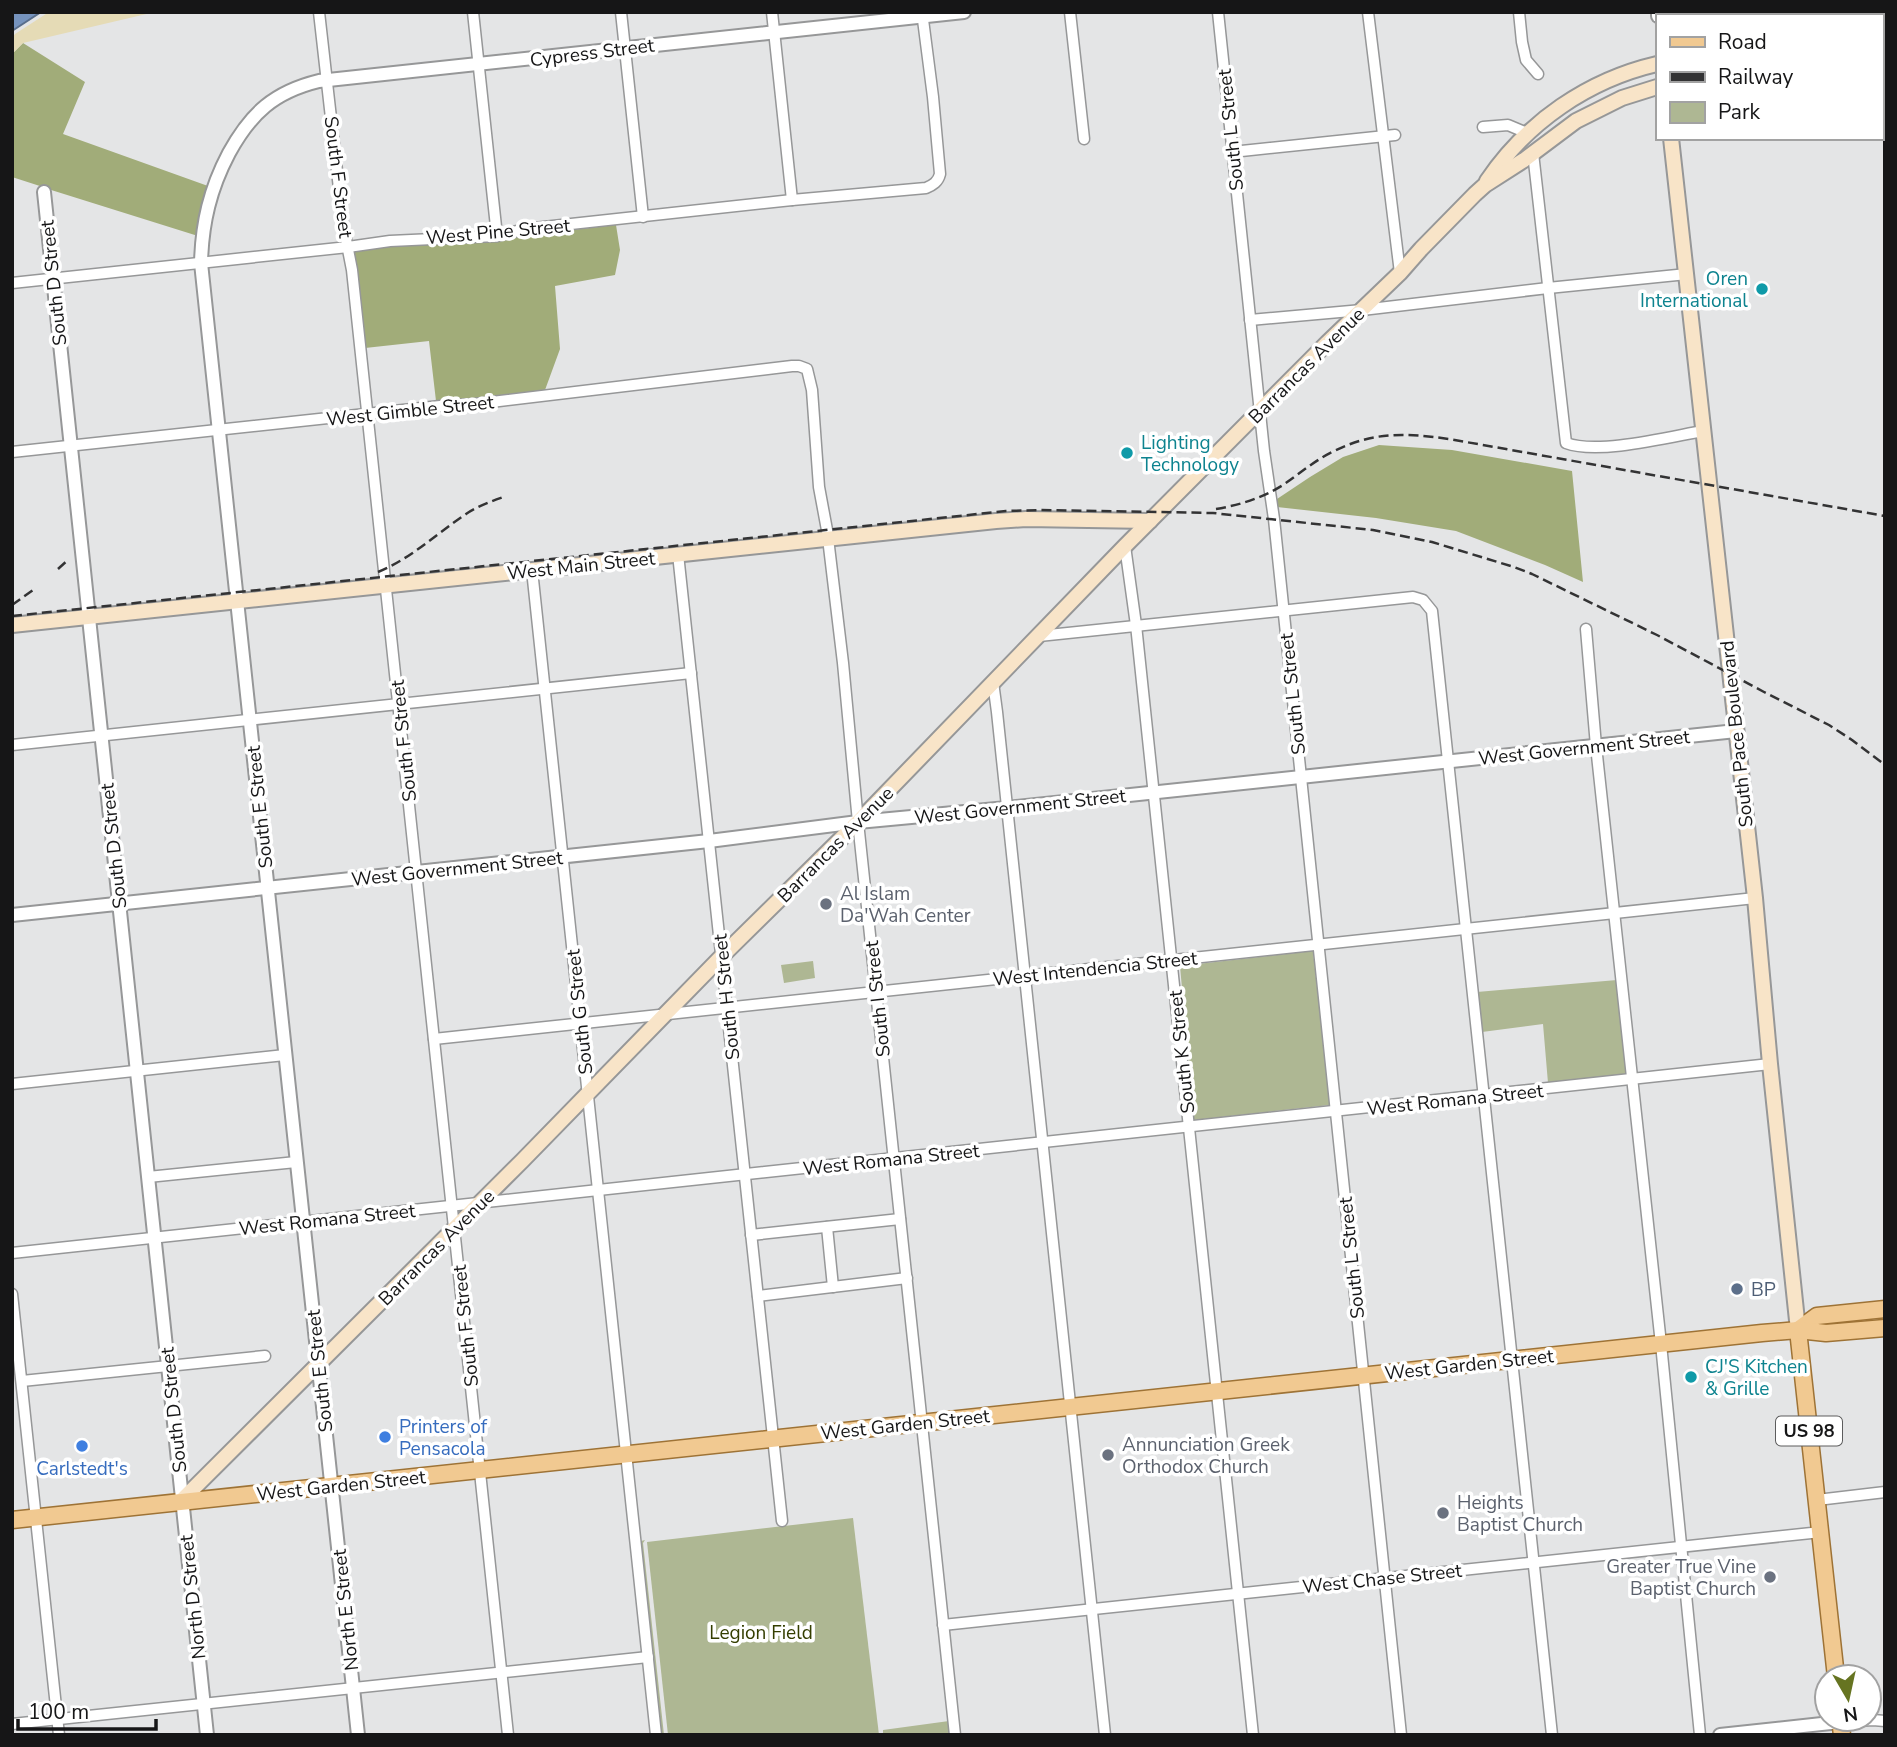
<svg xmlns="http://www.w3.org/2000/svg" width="1897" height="1747" viewBox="0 0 1897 1747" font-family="'Nunito Sans',sans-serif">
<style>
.green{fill:#aeb793}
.forest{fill:#a1ac79}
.sand{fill:#e5dbb6}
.water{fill:#7693bd;stroke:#596e8b;stroke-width:2}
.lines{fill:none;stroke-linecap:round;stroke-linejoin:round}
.minor-casing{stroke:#969798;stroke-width:13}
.tertiary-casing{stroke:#969798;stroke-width:16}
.secondary-casing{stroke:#969798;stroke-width:18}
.primary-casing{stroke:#9e7336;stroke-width:19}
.minor{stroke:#fff;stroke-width:10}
.tertiary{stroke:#fff;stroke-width:12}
.secondary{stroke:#f8e4c8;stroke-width:14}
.primary{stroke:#f1c991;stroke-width:16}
.rail{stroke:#333334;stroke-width:2.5;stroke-dasharray:10 5;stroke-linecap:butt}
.culture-dot{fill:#0f9aa8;stroke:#fff;stroke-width:2.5}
.worship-dot{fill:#6b7280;stroke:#fff;stroke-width:2.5}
.service-dot{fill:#5c6f8a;stroke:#fff;stroke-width:2.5}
.shop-dot{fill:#3f7fe0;stroke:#fff;stroke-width:2.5}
.labels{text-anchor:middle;stroke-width:7;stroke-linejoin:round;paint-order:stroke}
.shield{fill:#fff;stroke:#5c5c5d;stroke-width:2}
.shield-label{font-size:18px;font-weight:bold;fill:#161617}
.street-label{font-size:19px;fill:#161617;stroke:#fff}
.culture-label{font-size:19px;fill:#0d838f;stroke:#fff;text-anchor:start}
.worship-label{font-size:19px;fill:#5b616d;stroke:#fff;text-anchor:start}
.service-label{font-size:19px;fill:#4e5e75;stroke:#fff;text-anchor:start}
.shop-label{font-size:19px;fill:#366cbe;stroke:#fff;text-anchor:start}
.park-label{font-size:19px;fill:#343e00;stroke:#fff}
</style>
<rect width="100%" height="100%" fill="#e4e5e6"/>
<!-- green -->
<g class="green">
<polygon points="1313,951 1330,1105 1194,1120 1180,966"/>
<polygon points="813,961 815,978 784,983 781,965"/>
<polygon points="1617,980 1627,1075 1548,1083 1543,1024 1482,1032 1477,992"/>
<polygon points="853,1518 879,1735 668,1735 647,1542"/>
<polygon points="645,1540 643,1543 664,1735 661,1735 641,1541"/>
<polygon points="949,1721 950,1735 883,1735 883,1730"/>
</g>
<!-- forest -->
<g class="forest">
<polygon points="23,43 85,82 63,134 208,186 201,212 198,236 48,189 47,187 43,187 12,177 12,54"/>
<polygon points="616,225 620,250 615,275 555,286 560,349 545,390 475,399 436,401 429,341 365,348 353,252 391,246 502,241 526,235"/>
<polygon points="1379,445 1452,450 1572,471 1583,582 1545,565 1456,531 1376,518 1277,507 1277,499 1310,477 1343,457"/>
</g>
<!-- sand -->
<polygon class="sand" points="49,12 155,12 23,43 12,54 12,38 15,34"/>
<!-- water -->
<polygon class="water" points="12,12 41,12 12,31"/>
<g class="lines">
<defs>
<g id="minor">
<polyline points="319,12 343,224 352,270 508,1735"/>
<polyline points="473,12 497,236"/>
<polyline points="621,12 643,217"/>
<polyline points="772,12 792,200"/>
<polyline points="1070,12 1084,139"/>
<polyline points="1218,12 1264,451 1274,519 1401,1735"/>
<polyline points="1368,12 1400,273"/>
<polyline points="1519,12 1522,42 1526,60 1538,74"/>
<polyline points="1691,12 1696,16"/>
<polyline points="1776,16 1810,12"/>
<polyline points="1483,127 1508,125 1527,133"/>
<polyline points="1232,152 1395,135"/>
<path d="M 1533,153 L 1566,443 C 1598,455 1669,437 1703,431"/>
<path d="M 12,283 L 348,247 L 390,241 L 497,236 L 525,229 L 792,200 L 926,188 C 933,185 938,182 940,174 L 933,97 L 922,12"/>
<polyline points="1250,320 1362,310 1548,288 1687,274"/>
<polyline points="12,452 440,406 475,404 792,366 799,366 807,369 812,390 819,487 827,530 843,663 858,822 955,1735"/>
<polyline points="1125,546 1136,625 1253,1735"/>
<polyline points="678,554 782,1521"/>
<polyline points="532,570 656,1735"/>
<polyline points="1586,629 1596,746 1661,1344 1700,1735"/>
<polyline points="1039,636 1413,597 1423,600 1432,611 1552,1735"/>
<polyline points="993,682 997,712 1105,1735"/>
<polyline points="12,745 691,673"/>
<polyline points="434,1039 1755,898"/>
<polyline points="12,1084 285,1055"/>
<polyline points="148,1177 296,1162"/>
<polyline points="827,1227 833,1287"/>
<polyline points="751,1235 900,1219"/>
<polyline points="12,1253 1770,1064"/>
<polyline points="12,1294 59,1735"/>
<polyline points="758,1296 907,1278"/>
<polyline points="22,1381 265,1356"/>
<polyline points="1817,1500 1885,1492"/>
<polyline points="943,1625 1821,1532"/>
<polyline points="1840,1722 1873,1720 1885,1721"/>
<polyline points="12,1724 648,1657"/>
</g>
<g id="tertiary">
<polyline points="1658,12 1658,16"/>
<polyline points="44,192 207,1735"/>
<polyline points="12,915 709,841 858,822 1007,808 1736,731"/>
<path d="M 358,1735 L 201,263 C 202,223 210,189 229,153 C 251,113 274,92 319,81 L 964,12"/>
<polyline points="1720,1735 1840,1722"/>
</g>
<g id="secondary">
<polyline points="1881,34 1885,33"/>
<polyline points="1881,59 1885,59"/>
<polyline points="1671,138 1755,898 1770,1064 1798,1330"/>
<path d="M 1487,181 C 1527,122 1588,80 1657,64"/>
<polyline points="12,625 996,521 1026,519 1150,521"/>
<polyline points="182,1500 522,1161 722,956 858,822 1125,546 1327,343 1400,273 1421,249 1475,194 1485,185 1524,160 1576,121 1622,98 1657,87"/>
</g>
<g id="primary">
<polyline points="1798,1330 1836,1677"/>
<polyline points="1798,1330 1817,1316 1885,1309"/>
<polyline points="12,1520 1762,1333 1798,1330 1826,1333 1885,1328"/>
<polyline points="1840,1719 1842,1735"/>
</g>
</defs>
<!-- minor casing -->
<use href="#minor" class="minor-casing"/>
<!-- tertiary casing -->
<use href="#tertiary" class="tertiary-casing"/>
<!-- secondary casing -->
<use href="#secondary" class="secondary-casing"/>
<!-- primary casing -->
<use href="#primary" class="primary-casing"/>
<!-- minor -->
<use href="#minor" class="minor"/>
<!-- tertiary -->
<use href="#tertiary" class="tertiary"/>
<!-- secondary -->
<use href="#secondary" class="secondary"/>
<!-- primary -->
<use href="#primary" class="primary"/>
<!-- rail -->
<g class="rail">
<path d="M 1216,509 C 1240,505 1262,498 1283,485 C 1299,474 1314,461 1332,452 C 1374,431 1405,433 1449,439 L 1885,516"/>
<polyline points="58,569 69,559"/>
<path d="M 378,572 C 412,558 436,534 466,514 C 478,506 492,501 506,496"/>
<polyline points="12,605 36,588"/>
<polyline points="12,616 1006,511 1041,510 1213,513 1373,530 1432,542 1514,567 1532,574 1657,635 1764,692 1829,725 1852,740 1885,765"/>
</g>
</g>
<!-- markers -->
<g class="culture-dot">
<circle cx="1762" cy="289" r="7"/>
<circle cx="1127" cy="453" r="7"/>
<circle cx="1691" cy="1377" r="7"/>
</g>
<g class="worship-dot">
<circle cx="826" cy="904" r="7"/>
<circle cx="1108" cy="1455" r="7"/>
<circle cx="1443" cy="1513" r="7"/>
<circle cx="1770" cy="1577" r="7"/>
</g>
<circle class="service-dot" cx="1737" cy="1289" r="7"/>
<g class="shop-dot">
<circle cx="385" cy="1437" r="7"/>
<circle cx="82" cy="1446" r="7"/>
</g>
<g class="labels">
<!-- shield labels -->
<rect class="shield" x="1776" y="1416.5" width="66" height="29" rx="5"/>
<g class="shield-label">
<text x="1809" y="1437">US 98</text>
</g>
<!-- street labels -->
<g class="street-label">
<text transform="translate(592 52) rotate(-7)" y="7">Cypress Street</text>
<text transform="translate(1230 130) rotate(-96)" y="7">South L Street</text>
<text transform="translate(339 177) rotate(83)" y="7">South F Street</text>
<text transform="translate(498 231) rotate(-5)" y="7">West Pine Street</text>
<text transform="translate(53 283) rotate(-96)" y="7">South D Street</text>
<text transform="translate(1306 365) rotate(-45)" y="7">Barrancas Avenue</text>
<text transform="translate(410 410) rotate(-6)" y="7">West Gimble Street</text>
<text transform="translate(581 565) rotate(-6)" y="7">West Main Street</text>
<text transform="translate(1292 694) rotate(-96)" y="7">South L Street</text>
<text transform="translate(1736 734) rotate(-96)" y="7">South Pace Boulevard</text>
<text transform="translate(403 741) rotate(-96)" y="7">South F Street</text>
<text transform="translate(1584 747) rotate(-6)" y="7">West Government Street</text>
<text transform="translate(1020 806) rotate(-6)" y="7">West Government Street</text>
<text transform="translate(259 807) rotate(-96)" y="7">South E Street</text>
<text transform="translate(835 844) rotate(-45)" y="7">Barrancas Avenue</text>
<text transform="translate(113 846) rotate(-96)" y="7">South D Street</text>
<text transform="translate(457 868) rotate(-6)" y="7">West Government Street</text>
<text transform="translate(1095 968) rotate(-6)" y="7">West Intendencia Street</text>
<text transform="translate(726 997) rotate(-96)" y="7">South H Street</text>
<text transform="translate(877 999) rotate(-96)" y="7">South I Street</text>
<text transform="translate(579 1012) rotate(-96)" y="7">South G Street</text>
<text transform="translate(1181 1052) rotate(-96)" y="7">South K Street</text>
<text transform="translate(1455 1099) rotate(-6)" y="7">West Romana Street</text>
<text transform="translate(891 1159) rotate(-6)" y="7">West Romana Street</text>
<text transform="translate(327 1219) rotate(-6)" y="7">West Romana Street</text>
<text transform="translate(436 1247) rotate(-45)" y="7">Barrancas Avenue</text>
<text transform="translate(1351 1258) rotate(-96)" y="7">South L Street</text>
<text transform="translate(465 1326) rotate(-96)" y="7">South F Street</text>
<text transform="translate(1469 1364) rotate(-6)" y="7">West Garden Street</text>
<text transform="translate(319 1371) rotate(-96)" y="7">South E Street</text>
<text transform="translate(173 1410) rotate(-96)" y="7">South D Street</text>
<text transform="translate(905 1424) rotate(-6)" y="7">West Garden Street</text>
<text transform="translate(341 1485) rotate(-6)" y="7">West Garden Street</text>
<text transform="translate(1382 1578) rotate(-6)" y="7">West Chase Street</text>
<text transform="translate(192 1597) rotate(-96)" y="7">North D Street</text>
<text transform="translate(345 1610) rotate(-96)" y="7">North E Street</text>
</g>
<!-- culture labels -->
<g class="culture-label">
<text x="1748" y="285" text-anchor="end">Oren<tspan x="1748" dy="22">International</tspan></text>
<text x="1141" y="449">Lighting<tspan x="1141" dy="22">Technology</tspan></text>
<text x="1705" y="1373">CJ'S Kitchen<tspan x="1705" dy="22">&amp; Grille</tspan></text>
</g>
<!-- worship labels -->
<g class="worship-label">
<text x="840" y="900">Al Islam<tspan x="840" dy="22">Da'Wah Center</tspan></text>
<text x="1122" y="1451">Annunciation Greek<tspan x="1122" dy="22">Orthodox Church</tspan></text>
<text x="1457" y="1509">Heights<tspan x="1457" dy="22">Baptist Church</tspan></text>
<text x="1756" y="1573" text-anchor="end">Greater True Vine<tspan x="1756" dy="22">Baptist Church</tspan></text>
</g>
<!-- service labels -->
<g class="service-label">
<text x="1751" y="1296">BP</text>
</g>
<!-- shop labels -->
<g class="shop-label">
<text x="399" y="1433">Printers of<tspan x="399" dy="22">Pensacola</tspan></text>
<text x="82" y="1475" text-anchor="middle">Carlstedt's</text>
</g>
<!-- park labels -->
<g class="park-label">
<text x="761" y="1639">Legion Field</text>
</g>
</g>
<!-- border -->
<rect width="1897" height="1747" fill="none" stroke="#161617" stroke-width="28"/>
<!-- legend -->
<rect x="1656" y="14" width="228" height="126" fill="#ffffff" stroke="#a2a2a2" stroke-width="2"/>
<rect x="1670" y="37" width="35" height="10" fill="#f1c991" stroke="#a2a2a2" stroke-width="2"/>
<text x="1718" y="49" font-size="21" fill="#161617">Road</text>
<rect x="1670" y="72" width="35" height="10" fill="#333334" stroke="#a2a2a2" stroke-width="2"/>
<text x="1718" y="84" font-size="21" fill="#161617">Railway</text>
<rect x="1670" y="102" width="35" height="21" fill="#aeb793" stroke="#a2a2a2" stroke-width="2"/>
<text x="1718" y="119" font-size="21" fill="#161617">Park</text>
<!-- north arrow -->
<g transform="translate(1848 1698) rotate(171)"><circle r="33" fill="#ffffff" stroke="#a2a2a2" stroke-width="2"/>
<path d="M0-5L12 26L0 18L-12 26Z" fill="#667421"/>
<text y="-10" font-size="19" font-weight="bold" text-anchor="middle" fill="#161617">N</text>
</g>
<!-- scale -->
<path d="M18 1719v10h138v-10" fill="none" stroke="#161617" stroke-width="3.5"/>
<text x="28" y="1719" font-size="21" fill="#161617" stroke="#ffffff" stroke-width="5" paint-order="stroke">100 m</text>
</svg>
